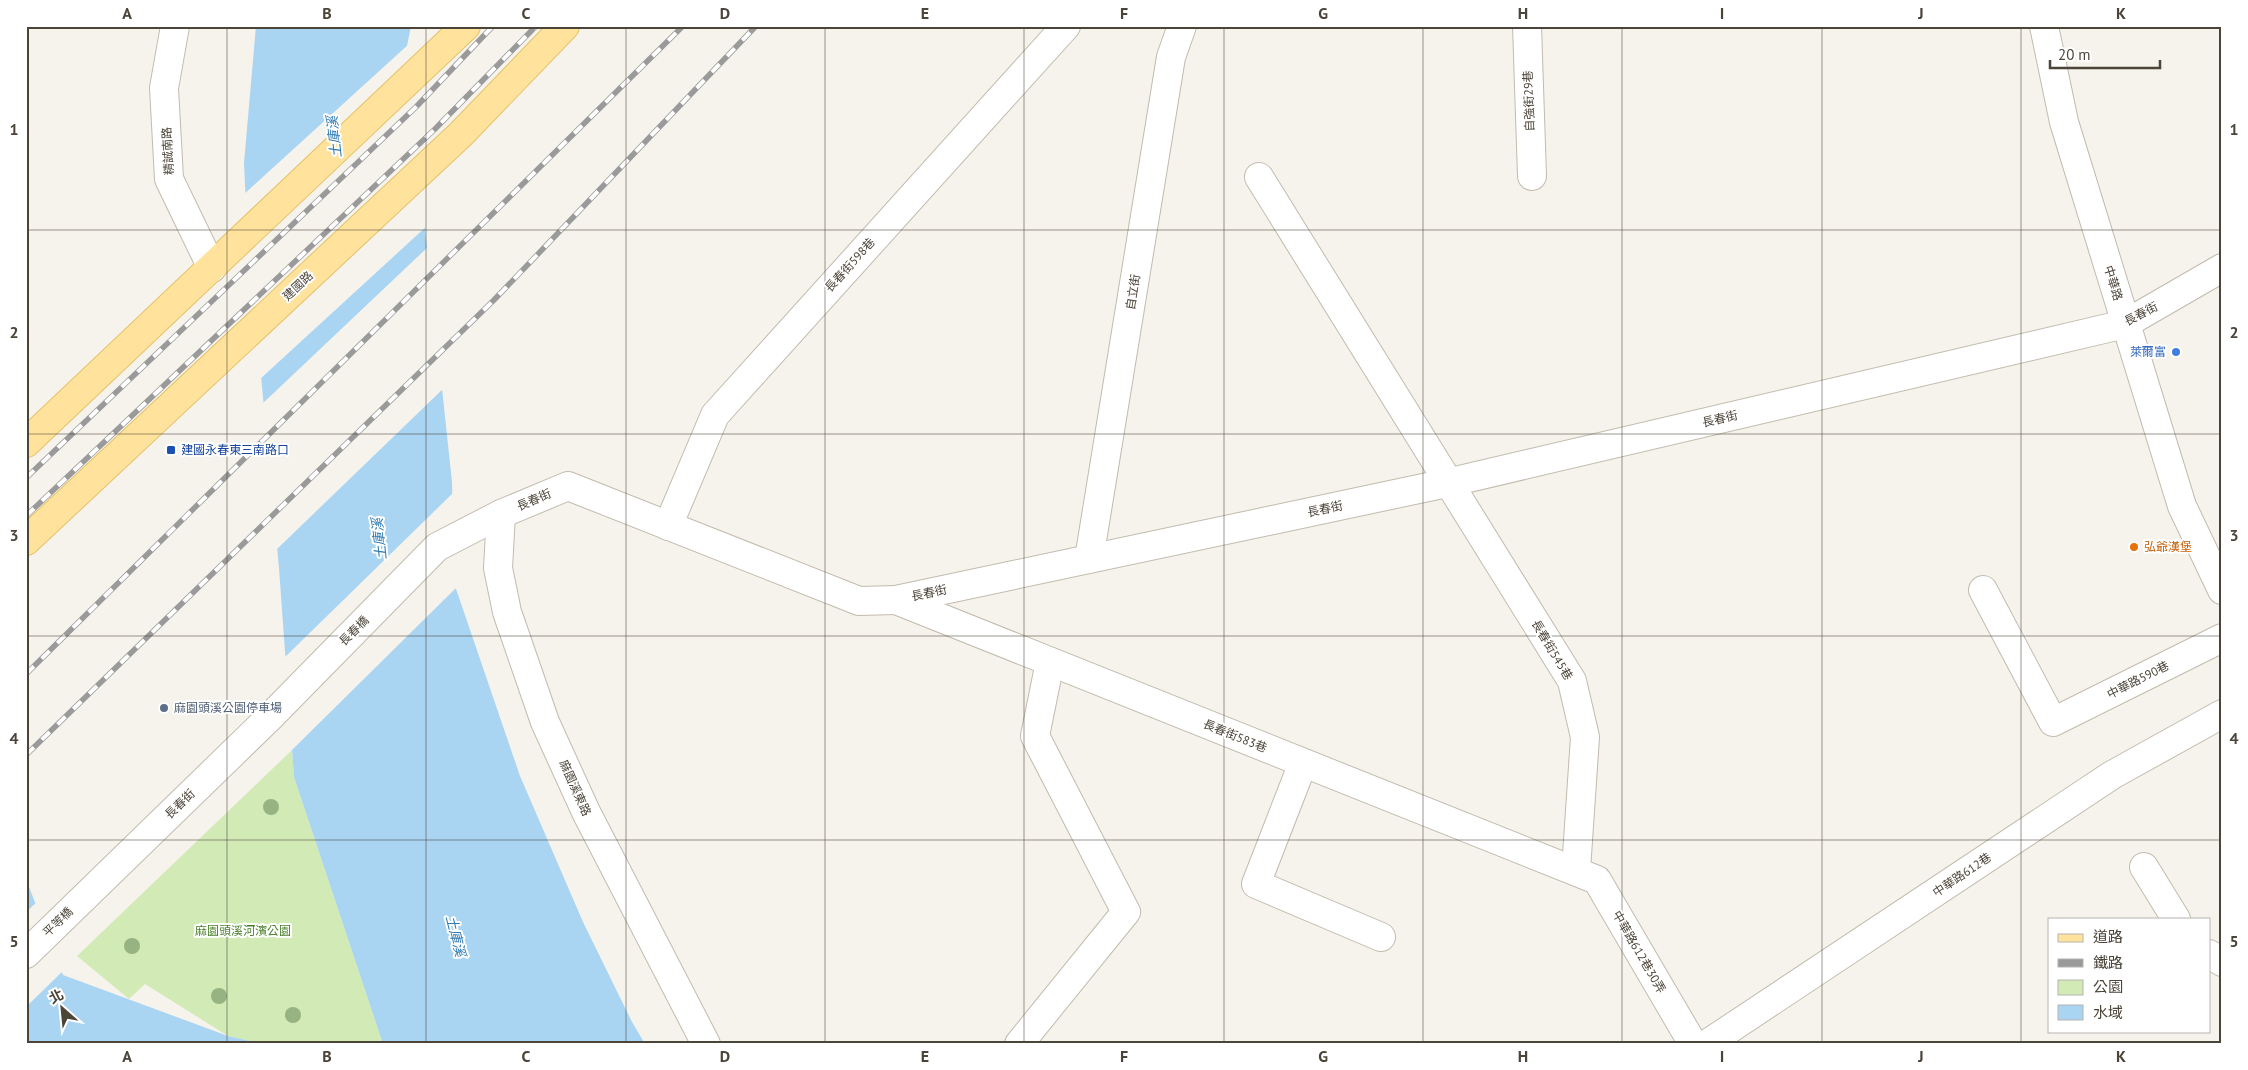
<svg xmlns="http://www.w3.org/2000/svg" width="2248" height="1070" viewBox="0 0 2248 1070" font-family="'PT Sans','Noto Sans TC',sans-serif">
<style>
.green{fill:#d2eab5}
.water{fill:#a9d4f2}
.pier{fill:#f6f3ec}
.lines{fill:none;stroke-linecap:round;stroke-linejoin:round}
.minor-casing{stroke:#c2bbae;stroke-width:30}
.major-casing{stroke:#e6c16a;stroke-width:30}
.minor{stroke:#fff;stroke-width:28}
.major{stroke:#ffe39c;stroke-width:28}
.rail-casing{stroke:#9a9a9a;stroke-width:5.5}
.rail{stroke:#fff;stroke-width:4;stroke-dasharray:11;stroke-linecap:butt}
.tree{fill:#97b381}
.grid{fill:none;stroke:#4b4439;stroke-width:1;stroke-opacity:0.55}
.shop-dot{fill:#3f7fe0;stroke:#fff;stroke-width:2}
.transit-dot{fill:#1a4fb4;stroke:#fff;stroke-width:2}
.food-dot{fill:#e8710a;stroke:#fff;stroke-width:2}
.service-dot{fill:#5c6f8a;stroke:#fff;stroke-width:2}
.labels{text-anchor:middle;stroke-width:4;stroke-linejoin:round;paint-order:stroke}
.street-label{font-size:12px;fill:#4b4439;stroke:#fff}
.shop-label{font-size:12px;fill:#366cbe;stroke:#fff;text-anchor:end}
.transit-label{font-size:12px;fill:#164399;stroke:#fff;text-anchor:start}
.food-label{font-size:12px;fill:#c56008;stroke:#fff;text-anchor:start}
.service-label{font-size:12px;fill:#4e5e75;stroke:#fff;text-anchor:start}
.park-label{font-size:12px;fill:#4a7f2a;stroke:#fff}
.water-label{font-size:14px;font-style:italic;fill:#2e7ab2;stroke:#fff}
.neatline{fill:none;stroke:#4b4439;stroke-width:2}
.grid-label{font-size:16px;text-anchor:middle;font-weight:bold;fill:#4b4439}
</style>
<rect width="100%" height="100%" fill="#f6f3ec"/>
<!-- green -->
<polygon class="green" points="292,750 294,777 383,1044 264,1044 228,1036 145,984 129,999 77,956"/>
<!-- water -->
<g class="water">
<polygon points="256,26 411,26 406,51 452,482 454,583 520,776 583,922 632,1022 645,1044 383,1044 294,777 279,568 247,227 244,163"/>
<polygon points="26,879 63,975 228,1036 264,1044 31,1044 26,1039"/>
</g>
<!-- pier -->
<g class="pier">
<polygon points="410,43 408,51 428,225 259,380 244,229 243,195"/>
<polygon points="430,245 445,387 275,551 261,405"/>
<polygon points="455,491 458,586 292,750 288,736 283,659"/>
<polygon points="38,901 64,970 26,1007 26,912"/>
</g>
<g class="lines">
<defs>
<g id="minor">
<polyline points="175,26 164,88 169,179 212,268"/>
<polyline points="1527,26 1532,176"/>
<polyline points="2044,26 2064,122 2182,506 2222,590"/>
<polyline points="1259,177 1572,681 1585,737 1576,870"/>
<polyline points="501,514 498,568 507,612 545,722 586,812 706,1044"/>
<polyline points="668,526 715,415 1066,26"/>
<polyline points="1089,559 1171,57 1182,26"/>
<polyline points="1983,590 2053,722 2222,638"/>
<polyline points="896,600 1597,880 1693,1044"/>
<polyline points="1303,763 1256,884 1381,937"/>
<polyline points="2144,867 2176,919"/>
<polyline points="26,954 271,716 437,547 501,514 568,486 859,601 896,600 1447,483 2125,324 2222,268"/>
<polyline points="2209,954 2222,962"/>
<polyline points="1019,1044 1126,912 1035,736 1050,662"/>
<polyline points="1707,1044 2112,775 2222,714"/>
</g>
<g id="major">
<polyline points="26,443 466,26"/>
<polyline points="26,541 461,134 565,26"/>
</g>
</defs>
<!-- minor casing -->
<use href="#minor" class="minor-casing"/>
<!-- major casing -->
<use href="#major" class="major-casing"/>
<!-- minor -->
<use href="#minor" class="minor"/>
<!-- major -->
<use href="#major" class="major"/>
<defs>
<g id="rail">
<polyline points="26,478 416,107 493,26"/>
<polyline points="26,516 435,129 536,26"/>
<polyline points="26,674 683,26"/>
<polyline points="26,755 494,300 756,26"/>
</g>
</defs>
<!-- rail casing -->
<use href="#rail" class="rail-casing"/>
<!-- rail -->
<use href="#rail" class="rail"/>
</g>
<!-- trees -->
<g class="tree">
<circle cx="271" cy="807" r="8"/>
<circle cx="132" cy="946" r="8"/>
<circle cx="219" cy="996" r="8"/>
<circle cx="293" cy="1015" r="8"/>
</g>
<!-- grid -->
<path class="grid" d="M 227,26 L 227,1044M 426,26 L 426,1044M 626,26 L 626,1044M 825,26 L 825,1044M 1024,26 L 1024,1044M 1224,26 L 1224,1044M 1423,26 L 1423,1044M 1622,26 L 1622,1044M 1822,26 L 1822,1044M 2021,26 L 2021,1044M 26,230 L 2222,230M 26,434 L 2222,434M 26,636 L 2222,636M 26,840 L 2222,840"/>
<!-- markers -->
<circle class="shop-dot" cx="2176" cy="352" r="5"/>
<rect class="transit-dot" x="166" y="445" width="10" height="10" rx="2.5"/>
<circle class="food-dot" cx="2134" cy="547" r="5"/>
<circle class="service-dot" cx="164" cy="708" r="5"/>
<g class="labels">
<!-- street labels -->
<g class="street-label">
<text transform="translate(1529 101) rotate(-92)" y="4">自強街29巷</text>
<text transform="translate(168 151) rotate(-93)" y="4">精誠南路</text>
<text transform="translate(850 265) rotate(-48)" y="4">長春街598巷</text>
<text transform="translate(2113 283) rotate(73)" y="4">中華路</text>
<text transform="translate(298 286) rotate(-43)" y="4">建國路</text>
<text transform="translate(1133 292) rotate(-81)" y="4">自立街</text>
<text transform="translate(2141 314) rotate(-28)" y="4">長春街</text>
<text transform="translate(1720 419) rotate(-13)" y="4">長春街</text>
<text transform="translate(534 500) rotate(-23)" y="4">長春街</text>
<text transform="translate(1325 509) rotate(-12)" y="4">長春街</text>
<text transform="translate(929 593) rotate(-12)" y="4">長春街</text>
<text transform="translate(354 631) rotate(-45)" y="4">長春橋</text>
<text transform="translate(1552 650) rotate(59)" y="4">長春街545巷</text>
<text transform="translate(2138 680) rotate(-27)" y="4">中華路590巷</text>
<text transform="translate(1235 736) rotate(22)" y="4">長春街583巷</text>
<text transform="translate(575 788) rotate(66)" y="4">麻園溪東路</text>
<text transform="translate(180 804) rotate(-44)" y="4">長春街</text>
<text transform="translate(1962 875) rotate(-34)" y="4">中華路612巷</text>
<text transform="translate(58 922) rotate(-44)" y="4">平等橋</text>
<text transform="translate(1639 952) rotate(60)" y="4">中華路612巷30弄</text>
</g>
<!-- shop labels -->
<g class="shop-label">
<text x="2166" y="356">萊爾富</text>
</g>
<!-- transit labels -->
<g class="transit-label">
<text x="181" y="454">建國永春東三南路口</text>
</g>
<!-- food labels -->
<g class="food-label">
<text x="2144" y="551">弘爺漢堡</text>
</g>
<!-- service labels -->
<g class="service-label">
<text x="174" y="712">麻園頭溪公園停車場</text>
</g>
<!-- park labels -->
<g class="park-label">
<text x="243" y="935">麻園頭溪河濱公園</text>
</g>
<!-- water labels -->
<g class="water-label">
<text transform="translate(334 137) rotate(-96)" y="5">土庫溪</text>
<text transform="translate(379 539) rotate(-96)" y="5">土庫溪</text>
<text transform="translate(456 936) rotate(76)" y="5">土庫溪</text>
</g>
</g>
<!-- border -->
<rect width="2248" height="1070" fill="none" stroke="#ffffff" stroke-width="55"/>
<!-- legend -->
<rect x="2048" y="918" width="162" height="115" fill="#ffffff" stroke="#b7b4b0"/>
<rect x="2058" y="934" width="25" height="8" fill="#ffe39c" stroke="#b7b4b0"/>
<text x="2093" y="942" font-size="15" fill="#4b4439">道路</text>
<rect x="2058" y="959" width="25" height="8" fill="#9a9a9a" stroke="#b7b4b0"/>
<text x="2093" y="968" font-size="15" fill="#4b4439">鐵路</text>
<rect x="2058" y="980" width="25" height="15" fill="#d2eab5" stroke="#b7b4b0"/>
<text x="2093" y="992" font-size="15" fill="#4b4439">公園</text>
<rect x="2058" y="1005" width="25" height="15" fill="#a9d4f2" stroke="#b7b4b0"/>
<text x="2093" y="1018" font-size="15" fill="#4b4439">水域</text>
<!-- north arrow -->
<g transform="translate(62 1008) rotate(333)" stroke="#ffffff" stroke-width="4" paint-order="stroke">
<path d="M0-4L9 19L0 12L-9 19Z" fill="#4b4439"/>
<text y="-8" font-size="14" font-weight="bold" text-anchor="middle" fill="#4b4439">北</text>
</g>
<!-- scale -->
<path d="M2050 60v8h110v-8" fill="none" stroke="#4b4439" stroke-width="2.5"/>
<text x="2058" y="60" font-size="15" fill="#4b4439" stroke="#ffffff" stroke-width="4" paint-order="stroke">20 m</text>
<rect x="28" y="28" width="2192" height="1014" class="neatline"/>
<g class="grid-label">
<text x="127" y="19">A</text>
<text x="327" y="19">B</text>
<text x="526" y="19">C</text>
<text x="725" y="19">D</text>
<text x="925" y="19">E</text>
<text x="1124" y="19">F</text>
<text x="1323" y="19">G</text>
<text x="1523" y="19">H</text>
<text x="1722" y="19">I</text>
<text x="1921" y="19">J</text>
<text x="2121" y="19">K</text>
<text x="14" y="135">1</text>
<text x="2234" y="135">1</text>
<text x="14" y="338">2</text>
<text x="2234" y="338">2</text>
<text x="14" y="541">3</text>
<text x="2234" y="541">3</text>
<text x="14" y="744">4</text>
<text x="2234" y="744">4</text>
<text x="14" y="947">5</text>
<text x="2234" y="947">5</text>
<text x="127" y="1062">A</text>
<text x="327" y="1062">B</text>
<text x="526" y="1062">C</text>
<text x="725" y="1062">D</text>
<text x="925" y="1062">E</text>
<text x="1124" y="1062">F</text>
<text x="1323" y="1062">G</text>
<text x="1523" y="1062">H</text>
<text x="1722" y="1062">I</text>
<text x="1921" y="1062">J</text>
<text x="2121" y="1062">K</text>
</g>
</svg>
